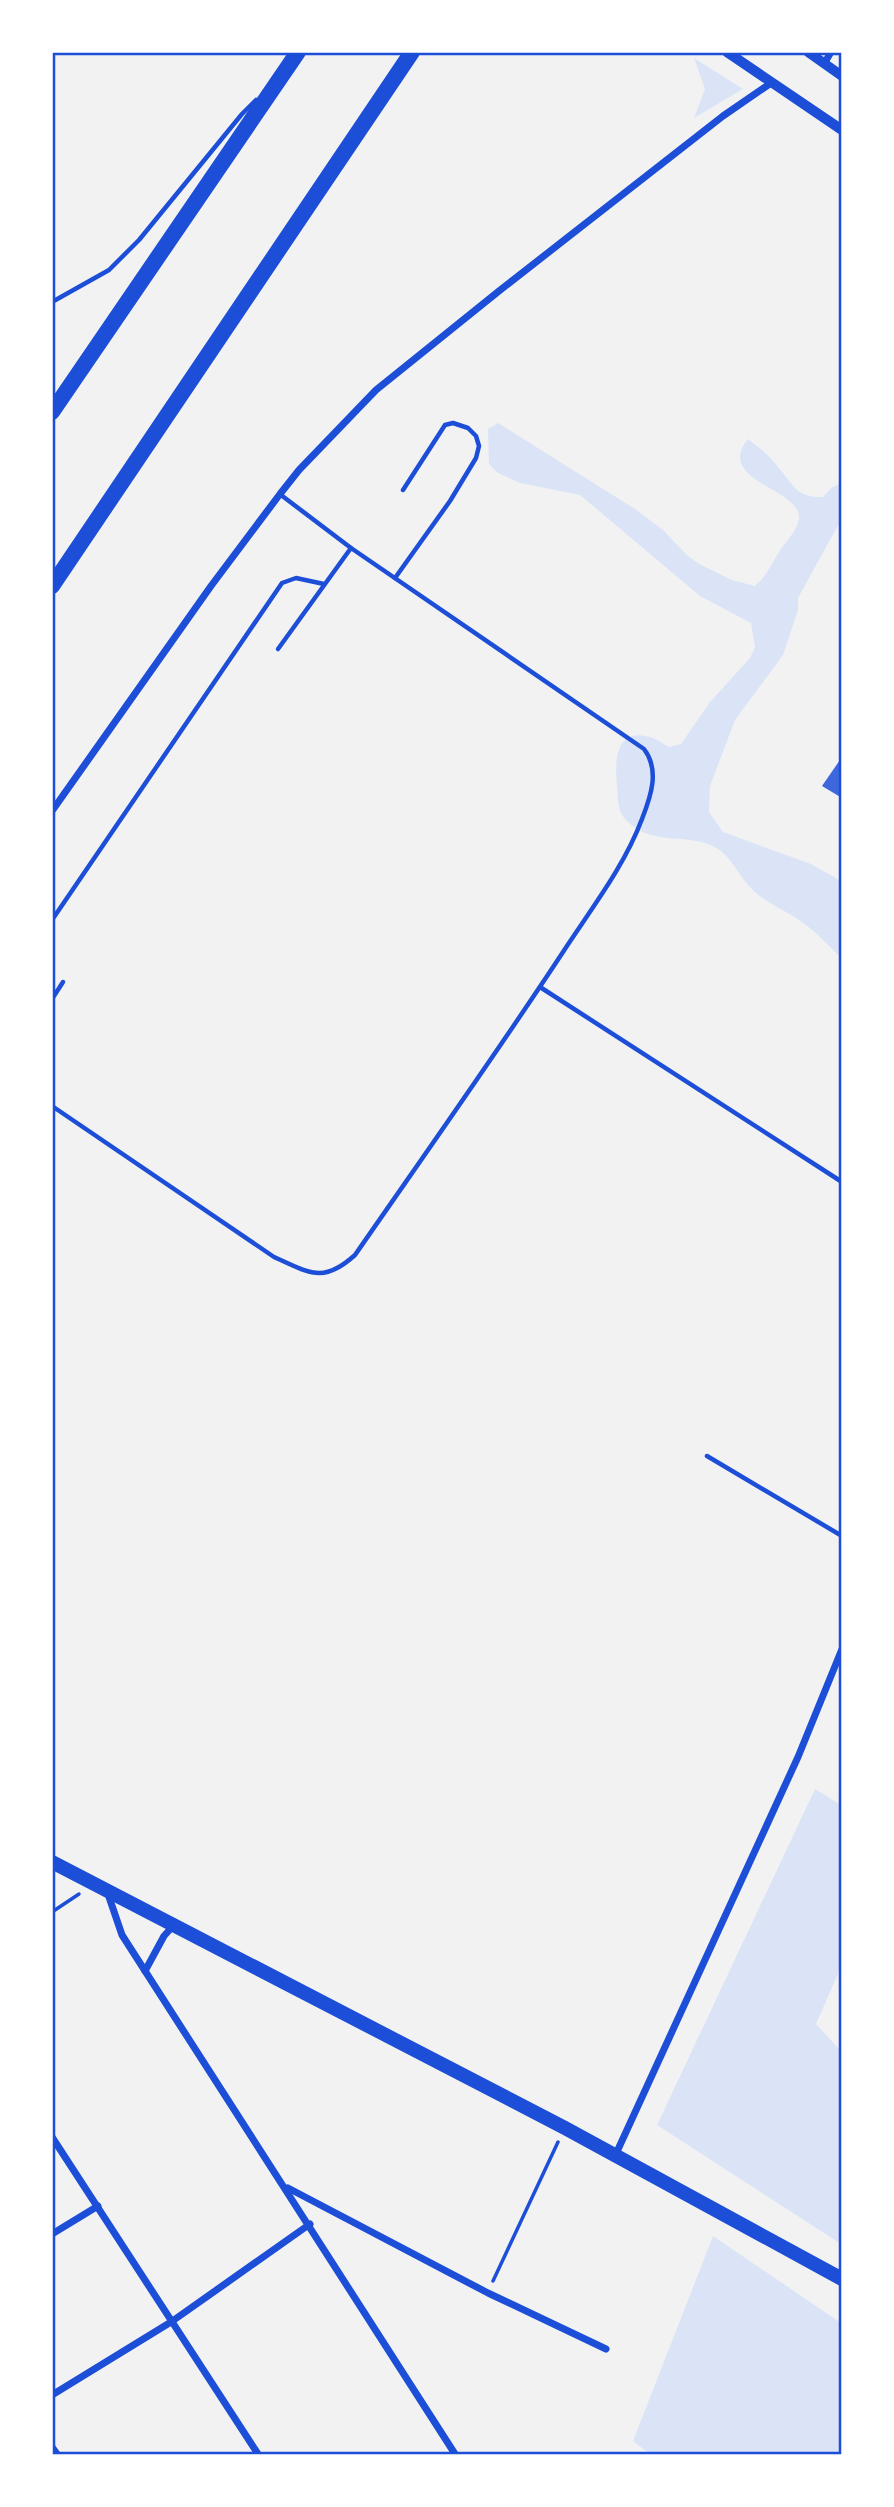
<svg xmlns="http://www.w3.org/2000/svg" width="894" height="2507" viewBox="0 0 894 2507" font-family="'Sofia Sans Condensed',sans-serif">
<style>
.green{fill:#dbe4f7}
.building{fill:#3d67dc}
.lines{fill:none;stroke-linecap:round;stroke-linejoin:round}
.path{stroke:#1d4ed8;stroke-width:3.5}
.service{stroke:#1d4ed8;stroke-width:4.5}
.minor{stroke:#1d4ed8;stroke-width:7}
.tertiary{stroke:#1d4ed8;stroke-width:10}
.primary{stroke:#1d4ed8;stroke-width:14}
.motorway{stroke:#1d4ed8;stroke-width:16}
.neatline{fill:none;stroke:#1d4ed8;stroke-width:2.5}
</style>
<rect width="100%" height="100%" fill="#f2f2f2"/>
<!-- green -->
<g class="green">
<polygon points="694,58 743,89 694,118 705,89"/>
<path d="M 498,423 L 635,509 L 663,530 L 688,556 L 699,564 L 732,580 L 755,586 C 768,575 773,560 783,546 C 789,538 798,529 799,518 C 800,488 714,481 748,439 C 759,447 770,456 778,467 C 794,485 796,498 823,497 L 831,488 L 841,483 L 841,522 L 836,529 L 798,598 L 798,610 L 783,655 L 735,720 L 710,786 L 709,812 L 723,832 L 811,864 L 836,878 L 841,883 L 841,958 C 830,947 819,935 806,925 C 791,913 772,906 756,893 C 741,881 734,860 718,849 C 690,831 653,848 627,821 C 617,812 618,799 617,786 C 615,766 614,729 645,736 C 654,737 662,743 669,747 L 681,744 L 710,702 L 750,658 L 755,647 L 751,623 L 700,596 L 580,495 L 520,483 L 498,473 L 489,464 L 488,429 Z"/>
<polygon points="815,1789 841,1805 841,1967 816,2024 841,2051 841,2244 657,2125"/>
<polygon points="713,2236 841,2323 841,2454 650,2454 633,2441"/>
</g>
<!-- building -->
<polygon class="building" points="842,757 842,798 822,786"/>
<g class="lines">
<!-- path -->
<g class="path">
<polyline points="52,1912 79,1894"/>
<polyline points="493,2281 558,2142"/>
</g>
<!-- service -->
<g class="service">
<polyline points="52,302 109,270 139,240 242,114 256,100"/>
<polyline points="395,578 450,501 476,458 479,446 476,436 468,428 453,423 445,425 403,490"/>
<polyline points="278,649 351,548"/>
<polyline points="52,920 282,583 296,578 324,584"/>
<polyline points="540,987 842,1182"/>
<polyline points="52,999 63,982"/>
<path d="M 52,1106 L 274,1257 C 310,1273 323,1284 355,1255 C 425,1154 496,1054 563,952 C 591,909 624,867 642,819 C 651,796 660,770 644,749 L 351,548 L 281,495"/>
<polyline points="707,1456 842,1536"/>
</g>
<!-- minor -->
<g class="minor">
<polyline points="824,64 831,52"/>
<polyline points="52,811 211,586 280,494 299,470 376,390 499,291 723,116 771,83"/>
<polyline points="108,1894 122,1935 455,2454"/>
<polyline points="145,1971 164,1936 173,1926"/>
<polyline points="52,2137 258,2454"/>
<polyline points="615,2156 798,1757 842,1649"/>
<polyline points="288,2188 488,2293 606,2349"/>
<polyline points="52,2234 98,2206"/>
<polyline points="52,2395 171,2322 310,2224"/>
<polyline points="52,2447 57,2454"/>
</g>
<!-- tertiary -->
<g class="tertiary">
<polyline points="727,52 842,130"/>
<polyline points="808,52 842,76"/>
</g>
<!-- primary -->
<polyline class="primary" points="52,1862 565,2128 842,2279"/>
<!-- motorway -->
<g class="motorway">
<polyline points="52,412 298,52"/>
<polyline points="52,586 412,52"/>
</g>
</g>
<!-- border -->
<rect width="894" height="2507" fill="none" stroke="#ffffff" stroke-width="108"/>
<rect x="54" y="54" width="786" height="2399" class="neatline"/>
</svg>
